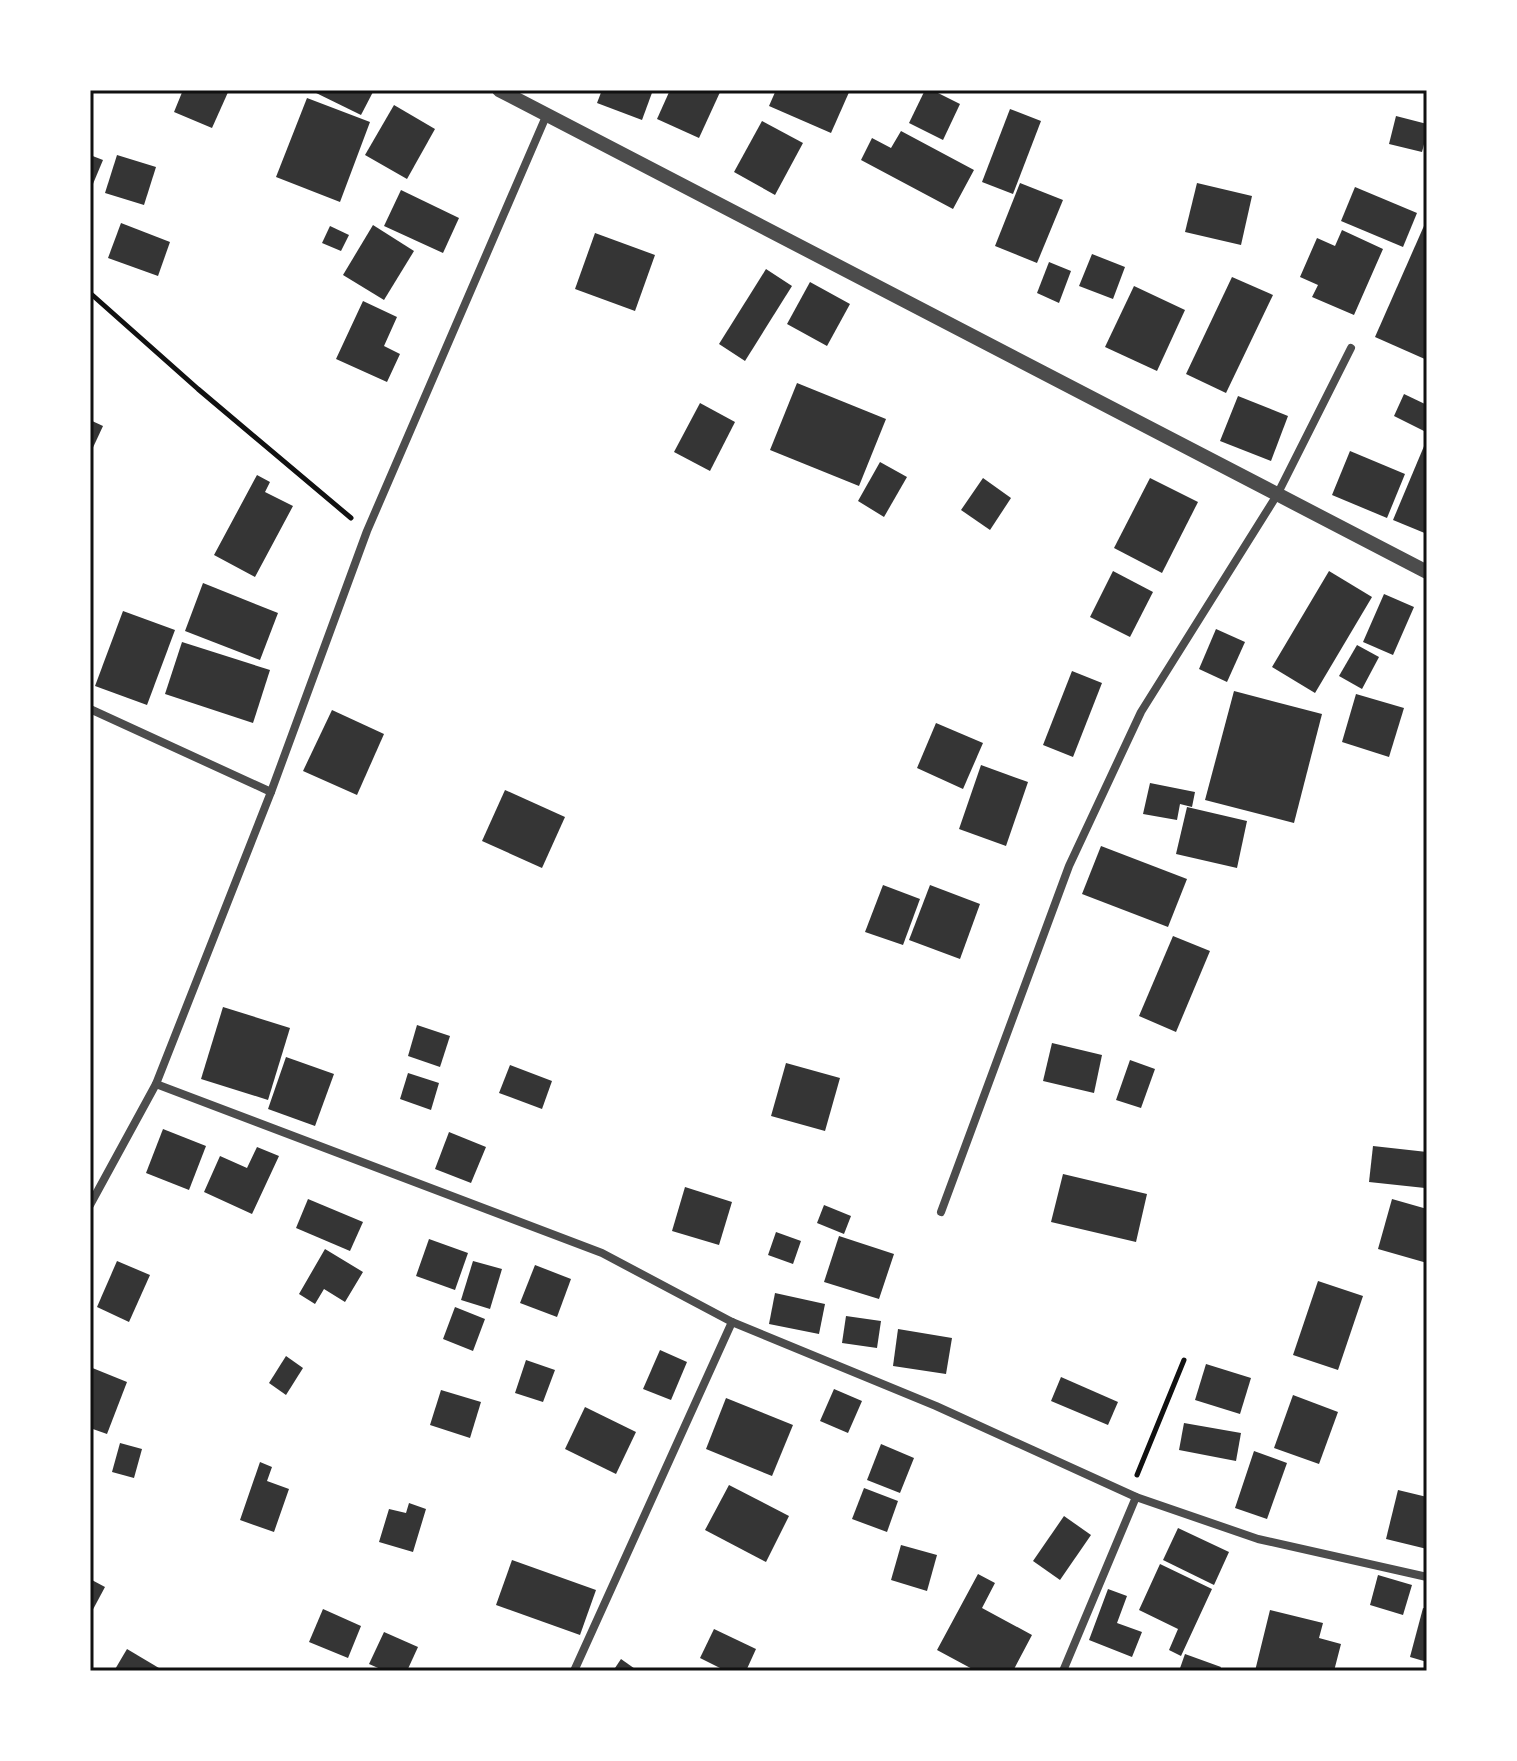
<svg xmlns="http://www.w3.org/2000/svg" width="1517" height="1761" viewBox="0 0 1517 1761" font-family="'DejaVu Sans',sans-serif">
<style>
.building{fill:#353535}
.lines{fill:none;stroke-linecap:round;stroke-linejoin:round}
.path{stroke:#111;stroke-width:5}
.minor{stroke:#4c4c4c;stroke-width:8}
.tertiary{stroke:#4c4c4c;stroke-width:14}
.neatline{fill:none;stroke:#111;stroke-width:3}
</style>
<rect width="100%" height="100%" fill="#fff"/>
<!-- building -->
<g class="building">
<polygon points="183,90 229,90 212,128 174,112"/>
<polygon points="310,90 374,90 361,115"/>
<polygon points="602,90 653,90 642,120 597,103"/>
<polygon points="670,90 721,90 699,138 657,119"/>
<polygon points="776,90 850,90 831,133 769,106"/>
<polygon points="925,90 932,90 960,104 943,140 909,123"/>
<polygon points="307,98 370,122 340,202 276,177"/>
<polygon points="394,105 435,129 407,179 365,155"/>
<polygon points="1010,109 1041,121 1013,194 982,182"/>
<polygon points="1396,116 1427,124 1427,133 1422,152 1389,144"/>
<polygon points="762,121 803,143 775,195 734,172"/>
<polygon points="901,131 974,170 953,209 861,160 872,138 891,148"/>
<polygon points="90,155 103,160 90,191"/>
<polygon points="117,155 156,167 144,205 105,193"/>
<polygon points="1020,183 1063,200 1037,263 995,246"/>
<polygon points="1197,183 1252,196 1241,245 1185,232"/>
<polygon points="1355,187 1417,213 1403,247 1341,221"/>
<polygon points="401,190 459,218 443,253 384,226"/>
<polygon points="1427,219 1427,360 1375,337"/>
<polygon points="121,223 170,242 158,276 108,258"/>
<polygon points="373,225 414,251 384,300 343,275"/>
<polygon points="330,226 349,235 341,251 322,243"/>
<polygon points="1342,230 1383,249 1354,315 1312,297 1318,285 1300,277 1317,238 1335,246"/>
<polygon points="595,233 655,255 635,311 575,289"/>
<polygon points="1092,254 1125,267 1113,299 1079,286"/>
<polygon points="1049,262 1071,271 1059,303 1037,293"/>
<polygon points="766,269 792,286 745,361 719,344"/>
<polygon points="1232,277 1273,295 1226,393 1186,374"/>
<polygon points="810,282 850,304 827,346 787,324"/>
<polygon points="1134,286 1185,310 1157,371 1105,347"/>
<polygon points="363,301 397,317 384,346 400,354 387,382 336,359"/>
<polygon points="797,383 886,419 859,486 770,450"/>
<polygon points="1404,394 1427,405 1427,424 1424,431 1394,416"/>
<polygon points="1238,396 1288,416 1271,461 1220,441"/>
<polygon points="700,403 735,422 710,471 674,452"/>
<polygon points="90,420 103,426 90,454"/>
<polygon points="1427,439 1427,534 1393,520"/>
<polygon points="1350,451 1405,474 1387,518 1332,495"/>
<polygon points="880,462 907,477 884,517 858,501"/>
<polygon points="257,475 270,482 265,492 293,506 255,577 214,555"/>
<polygon points="983,478 1011,498 990,530 961,510"/>
<polygon points="1150,478 1198,502 1162,573 1114,548"/>
<polygon points="1113,571 1153,592 1130,637 1090,617"/>
<polygon points="1329,571 1372,597 1315,693 1272,667"/>
<polygon points="203,583 278,613 260,660 185,631"/>
<polygon points="1384,594 1414,607 1393,655 1363,642"/>
<polygon points="123,611 175,630 147,705 95,686"/>
<polygon points="1216,629 1245,642 1227,682 1199,669"/>
<polygon points="182,642 270,670 253,723 165,694"/>
<polygon points="1357,645 1379,657 1362,689 1339,676"/>
<polygon points="1072,671 1102,683 1073,757 1043,745"/>
<polygon points="1234,691 1322,714 1294,823 1205,800"/>
<polygon points="1356,694 1404,708 1389,757 1342,742"/>
<polygon points="332,710 384,734 357,795 303,771"/>
<polygon points="936,723 983,743 963,789 917,768"/>
<polygon points="981,765 1028,782 1006,846 959,829"/>
<polygon points="1150,783 1195,792 1192,807 1180,804 1177,820 1143,814"/>
<polygon points="505,790 565,817 542,868 482,841"/>
<polygon points="1187,807 1247,821 1237,868 1176,854"/>
<polygon points="1101,846 1187,879 1168,927 1082,894"/>
<polygon points="883,885 920,899 903,945 865,932"/>
<polygon points="930,885 980,904 960,959 909,940"/>
<polygon points="1173,936 1210,951 1176,1032 1139,1016"/>
<polygon points="223,1007 290,1028 268,1100 201,1079"/>
<polygon points="417,1025 450,1036 440,1067 408,1056"/>
<polygon points="1052,1043 1102,1055 1094,1093 1043,1081"/>
<polygon points="286,1057 334,1074 315,1126 268,1109"/>
<polygon points="1130,1060 1155,1069 1141,1108 1116,1100"/>
<polygon points="786,1063 840,1078 825,1131 771,1116"/>
<polygon points="510,1065 552,1081 542,1109 499,1093"/>
<polygon points="408,1073 439,1083 431,1110 400,1099"/>
<polygon points="163,1129 206,1146 189,1190 146,1173"/>
<polygon points="449,1132 486,1147 471,1183 435,1169"/>
<polygon points="1373,1146 1427,1152 1425,1188 1369,1182"/>
<polygon points="257,1147 279,1156 252,1214 204,1192 220,1156 247,1168"/>
<polygon points="1063,1174 1147,1194 1136,1242 1051,1222"/>
<polygon points="685,1187 732,1202 719,1245 672,1231"/>
<polygon points="308,1199 363,1222 350,1251 296,1228"/>
<polygon points="1392,1199 1427,1209 1427,1263 1378,1249"/>
<polygon points="824,1205 851,1216 844,1234 817,1223"/>
<polygon points="776,1232 801,1241 793,1264 768,1255"/>
<polygon points="839,1236 894,1254 879,1299 824,1282"/>
<polygon points="429,1239 468,1253 455,1290 416,1276"/>
<polygon points="325,1249 363,1272 345,1302 324,1289 315,1304 299,1294"/>
<polygon points="117,1261 150,1275 129,1322 97,1307"/>
<polygon points="473,1261 502,1269 490,1309 461,1300"/>
<polygon points="535,1265 571,1279 557,1317 520,1303"/>
<polygon points="1318,1281 1363,1296 1338,1370 1293,1355"/>
<polygon points="775,1293 825,1304 819,1334 769,1324"/>
<polygon points="455,1307 485,1319 473,1351 443,1339"/>
<polygon points="846,1316 881,1321 877,1348 842,1343"/>
<polygon points="898,1329 952,1338 946,1374 893,1366"/>
<polygon points="660,1350 687,1362 671,1400 643,1389"/>
<polygon points="286,1356 303,1368 286,1395 269,1383"/>
<polygon points="526,1360 555,1370 543,1402 515,1393"/>
<polygon points="1206,1364 1251,1378 1240,1414 1195,1400"/>
<polygon points="90,1367 127,1382 107,1434 90,1428"/>
<polygon points="1061,1377 1118,1402 1108,1425 1051,1401"/>
<polygon points="834,1389 862,1401 848,1433 820,1421"/>
<polygon points="441,1390 481,1402 470,1438 430,1425"/>
<polygon points="1293,1395 1338,1412 1319,1464 1274,1448"/>
<polygon points="726,1398 793,1425 772,1476 706,1449"/>
<polygon points="585,1407 636,1432 616,1474 565,1449"/>
<polygon points="1184,1423 1241,1433 1236,1461 1179,1450"/>
<polygon points="120,1443 142,1449 134,1478 112,1472"/>
<polygon points="881,1444 914,1458 900,1493 867,1480"/>
<polygon points="1254,1451 1287,1463 1267,1519 1235,1508"/>
<polygon points="260,1462 272,1467 267,1481 289,1489 274,1532 240,1520"/>
<polygon points="729,1485 789,1516 766,1562 705,1530"/>
<polygon points="864,1488 898,1501 887,1532 852,1519"/>
<polygon points="1398,1490 1427,1497 1427,1549 1386,1539"/>
<polygon points="409,1503 426,1509 413,1552 379,1542 389,1509 406,1513"/>
<polygon points="1064,1516 1091,1535 1060,1580 1033,1561"/>
<polygon points="1178,1528 1229,1552 1214,1585 1163,1560"/>
<polygon points="901,1545 937,1555 927,1591 891,1580"/>
<polygon points="512,1560 596,1590 580,1635 496,1605"/>
<polygon points="1160,1564 1212,1589 1181,1656 1169,1650 1178,1629 1139,1610"/>
<polygon points="978,1574 995,1583 982,1608 1032,1635 1013,1671 976,1671 937,1650"/>
<polygon points="1378,1575 1412,1585 1403,1615 1370,1605"/>
<polygon points="90,1579 105,1587 90,1615"/>
<polygon points="1108,1589 1127,1596 1117,1623 1142,1632 1132,1657 1089,1640"/>
<polygon points="1423,1608 1427,1609 1427,1662 1410,1657"/>
<polygon points="323,1609 361,1626 348,1658 309,1642"/>
<polygon points="1270,1610 1323,1623 1319,1638 1341,1644 1334,1671 1255,1671"/>
<polygon points="714,1629 756,1649 746,1671 726,1671 700,1658"/>
<polygon points="384,1632 418,1647 407,1671 385,1671 369,1664"/>
<polygon points="127,1649 164,1671 114,1671"/>
<polygon points="1185,1654 1221,1667 1219,1671 1179,1671"/>
<polygon points="621,1659 638,1671 613,1671"/>
</g>
<g class="lines">
<!-- path -->
<g class="path">
<polyline points="90,293 198,389 351,518"/>
<polyline points="1137,1475 1184,1360"/>
</g>
<!-- minor -->
<g class="minor">
<polyline points="90,709 271,792"/>
<polyline points="156,1084 602,1253 732,1322 936,1406 1136,1497 1258,1539 1427,1577"/>
<polyline points="90,1205 156,1084 271,792 367,531 547,114"/>
<polyline points="941,1212 1069,866 1141,712 1277,495 1351,348"/>
<polyline points="574,1671 732,1322"/>
<polyline points="1063,1671 1136,1497"/>
</g>
<!-- tertiary -->
<polyline class="tertiary" points="499,90 1427,572"/>
</g>
<!-- border -->
<rect width="1517" height="1761" fill="none" stroke="#ffffff" stroke-width="184"/>
<rect x="92" y="92" width="1333" height="1577" class="neatline"/>
</svg>
